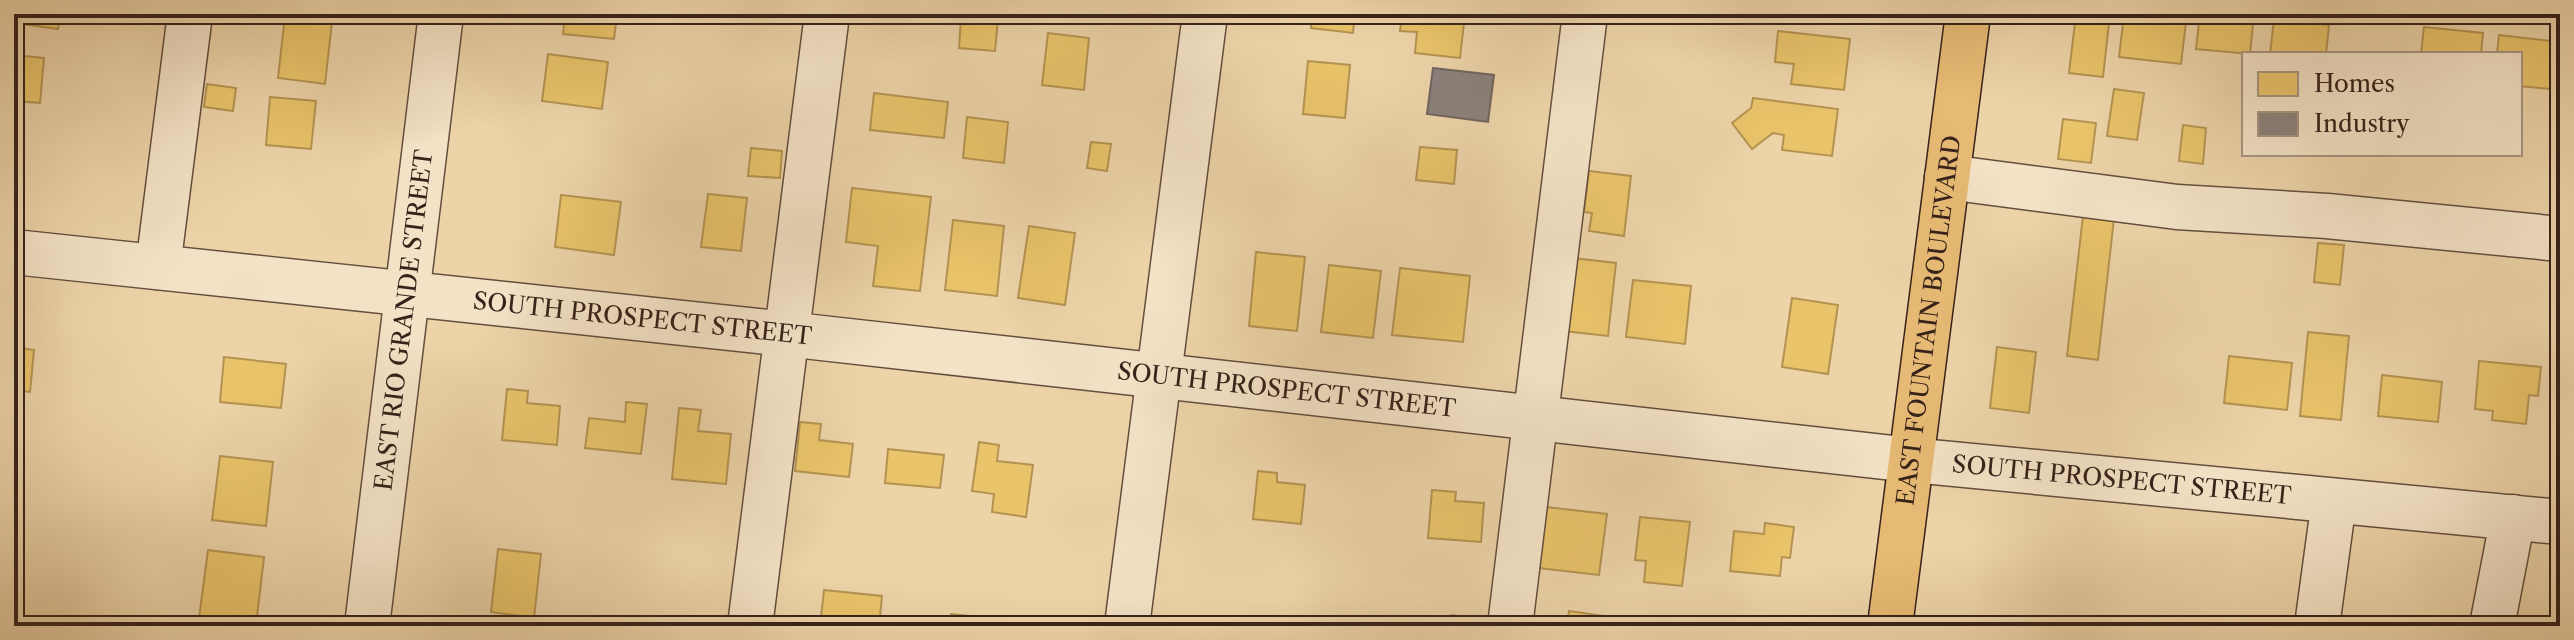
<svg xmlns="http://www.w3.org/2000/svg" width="2574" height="640" viewBox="0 0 2574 640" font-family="'Libre Caslon Text',serif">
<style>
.homes{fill:#e9c46a;stroke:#b49352;stroke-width:2}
.industry{fill:#8a817c;stroke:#71645f;stroke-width:2}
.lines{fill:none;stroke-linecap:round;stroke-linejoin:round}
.minor-casing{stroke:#644e3e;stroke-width:47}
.major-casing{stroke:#37221a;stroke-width:47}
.minor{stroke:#f3e2c6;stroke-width:44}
.major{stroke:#e6ba74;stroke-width:44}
.labels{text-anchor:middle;stroke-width:8;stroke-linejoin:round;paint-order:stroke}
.street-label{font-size:24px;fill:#37221a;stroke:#f3e2c6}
</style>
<rect width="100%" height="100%" fill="#ecd3a8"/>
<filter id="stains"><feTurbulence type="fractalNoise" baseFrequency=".0025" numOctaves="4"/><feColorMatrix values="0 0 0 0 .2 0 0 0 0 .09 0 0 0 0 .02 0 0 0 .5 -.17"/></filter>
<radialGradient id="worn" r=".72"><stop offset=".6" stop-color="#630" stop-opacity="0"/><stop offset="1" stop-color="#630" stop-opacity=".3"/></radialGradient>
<!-- homes -->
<g class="homes">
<polygon points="14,14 60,14 58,29 14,23"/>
<polygon points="565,14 617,14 614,39 563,34"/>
<polygon points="1312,14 1355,14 1353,33 1311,28"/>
<polygon points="1402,14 1465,14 1460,58 1415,53 1417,32 1400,31"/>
<polygon points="2076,14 2110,14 2103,77 2069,73"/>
<polygon points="2124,14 2187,14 2181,64 2119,57"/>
<polygon points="2200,14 2254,14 2250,54 2196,49"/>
<polygon points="285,16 332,22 325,84 278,78"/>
<polygon points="961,16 998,19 995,51 959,48"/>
<polygon points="2274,19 2329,25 2326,54 2270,54"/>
<polygon points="2424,27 2483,33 2481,54 2421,54"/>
<polygon points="1778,31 1850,39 1844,90 1791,84 1794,64 1775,62"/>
<polygon points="1048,33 1089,38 1084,90 1042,85"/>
<polygon points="2499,35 2560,42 2559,90 2520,86 2520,54 2497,54"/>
<polygon points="548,54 608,62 602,109 542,101"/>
<polygon points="14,55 44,58 40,103 14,101"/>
<polygon points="1308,61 1350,65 1345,118 1303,114"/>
<polygon points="207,84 236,88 233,111 204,107"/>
<polygon points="2114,89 2144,93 2137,140 2107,136"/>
<polygon points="874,93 948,102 944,138 870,130"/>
<polygon points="270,97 316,101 311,149 266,145"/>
<polygon points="1753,98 1838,109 1832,156 1782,150 1784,135 1773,133 1752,149 1732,123 1751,108"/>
<polygon points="967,117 1008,122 1004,163 963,158"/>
<polygon points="2063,119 2096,123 2091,163 2058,159"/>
<polygon points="2183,125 2206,128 2203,164 2179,161"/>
<polygon points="1091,142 1111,144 1107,171 1087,168"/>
<polygon points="1420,147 1457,150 1454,184 1416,180"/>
<polygon points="751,148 782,151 780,178 748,176"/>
<polygon points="1589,171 1631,176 1624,236 1589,231 1592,213 1584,212"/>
<polygon points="852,188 931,197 920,291 873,286 878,246 846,242"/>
<polygon points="708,194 747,198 741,251 701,247"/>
<polygon points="561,195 621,202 614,255 555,247"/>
<polygon points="2084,207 2115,210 2098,360 2067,356"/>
<polygon points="953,220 1004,226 997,296 945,290"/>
<polygon points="1029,226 1075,233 1065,305 1018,298"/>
<polygon points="2318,243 2344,245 2340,285 2314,282"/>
<polygon points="1256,252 1305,257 1297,331 1249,326"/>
<polygon points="1573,258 1616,263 1608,336 1564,331"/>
<polygon points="1329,265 1381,271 1373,338 1321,332"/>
<polygon points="1400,268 1470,276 1463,342 1392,335"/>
<polygon points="1633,280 1691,286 1685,344 1626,337"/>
<polygon points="1792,298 1838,305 1828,374 1782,367"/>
<polygon points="2308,332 2349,336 2341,420 2300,416"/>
<polygon points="14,338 15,347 34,350 30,392 14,390"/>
<polygon points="1997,347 2036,352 2029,413 1990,408"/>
<polygon points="2229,356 2292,363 2287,410 2224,403"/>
<polygon points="224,357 286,364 281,408 220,402"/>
<polygon points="2479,361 2541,367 2538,396 2529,395 2526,424 2492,420 2493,411 2475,409"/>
<polygon points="2382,375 2442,382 2438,422 2378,416"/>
<polygon points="507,389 528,391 527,403 560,406 557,445 502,440"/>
<polygon points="626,402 647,404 641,454 585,448 589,418 625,422"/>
<polygon points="679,408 701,410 698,431 731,434 726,484 672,479"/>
<polygon points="800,422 821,424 819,440 853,444 849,477 795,471"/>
<polygon points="979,442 999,445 997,461 1033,465 1026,517 992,512 994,494 972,491"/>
<polygon points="888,449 944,455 940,488 885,483"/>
<polygon points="220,456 273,462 266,526 212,520"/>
<polygon points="1258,471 1277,473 1277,482 1305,485 1301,524 1253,519"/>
<polygon points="1432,490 1456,492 1455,501 1484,503 1481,542 1428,538"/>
<polygon points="1546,507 1607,514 1599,575 1539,568"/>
<polygon points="1640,517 1690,522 1682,586 1644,582 1646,561 1635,560"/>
<polygon points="1765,523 1794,527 1790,558 1782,557 1780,576 1730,571 1734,531 1764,534"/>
<polygon points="498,549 541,554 534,618 491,612"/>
<polygon points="208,550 264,557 256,625 199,618"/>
<polygon points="824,590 882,596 879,626 820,626"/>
<polygon points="1569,611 1604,616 1602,626 1567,626"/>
<polygon points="951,614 1018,621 1018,626 949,626"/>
<polygon points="1451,615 1481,619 1481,626 1450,626"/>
</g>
<!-- industry -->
<polygon class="industry" points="1433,68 1494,75 1488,122 1427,114"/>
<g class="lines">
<defs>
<g id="minor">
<polyline points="1947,177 2177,207 2327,216 2560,239"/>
<path id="s1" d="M 14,252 L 786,334 L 1911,460 L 2560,522"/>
<polyline points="158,267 190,14"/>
<path id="s2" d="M 367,626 L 441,14"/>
<polyline points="750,626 827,14"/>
<polyline points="1127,626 1205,14"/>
<polyline points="1510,626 1585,14"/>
<polyline points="2317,626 2334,501"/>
<polyline points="2492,626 2513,517"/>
</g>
<g id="major">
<path id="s3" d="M 1890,626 L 1968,14"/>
</g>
</defs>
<!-- minor casing -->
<use href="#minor" class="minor-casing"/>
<!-- major casing -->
<use href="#major" class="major-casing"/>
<!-- minor -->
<use href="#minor" class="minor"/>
<!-- major -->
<use href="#major" class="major"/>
</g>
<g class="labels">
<!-- street labels -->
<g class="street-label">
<text dy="8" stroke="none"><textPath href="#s1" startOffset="632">SOUTH PROSPECT STREET</textPath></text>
<text dy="8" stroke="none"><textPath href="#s2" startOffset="308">EAST RIO GRANDE STREET</textPath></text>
<text dy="8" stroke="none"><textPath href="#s3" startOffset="308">EAST FOUNTAIN BOULEVARD</textPath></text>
<text dy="8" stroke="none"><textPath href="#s1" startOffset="1280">SOUTH PROSPECT STREET</textPath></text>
<text dy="8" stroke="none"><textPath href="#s1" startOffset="2120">SOUTH PROSPECT STREET</textPath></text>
</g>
</g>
<!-- margin -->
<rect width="2574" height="640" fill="none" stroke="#ecd3a8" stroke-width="48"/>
<rect x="16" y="16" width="2542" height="608" fill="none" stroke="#37221a" stroke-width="4"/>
<rect x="24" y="24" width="2526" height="592" fill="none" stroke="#37221a" stroke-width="2"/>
<!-- legend -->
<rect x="2242" y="52" width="280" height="104" fill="#f3e2c6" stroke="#a89581" stroke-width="2"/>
<rect x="2258" y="72" width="40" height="24" fill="#e9c46a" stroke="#a89581" stroke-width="2"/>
<text x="2314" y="92" font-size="24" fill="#37221a">Homes</text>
<rect x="2258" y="112" width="40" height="24" fill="#8a817c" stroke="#a89581" stroke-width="2"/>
<text x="2314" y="132" font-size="24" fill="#37221a">Industry</text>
<rect width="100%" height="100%" filter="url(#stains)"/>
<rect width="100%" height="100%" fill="url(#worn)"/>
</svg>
